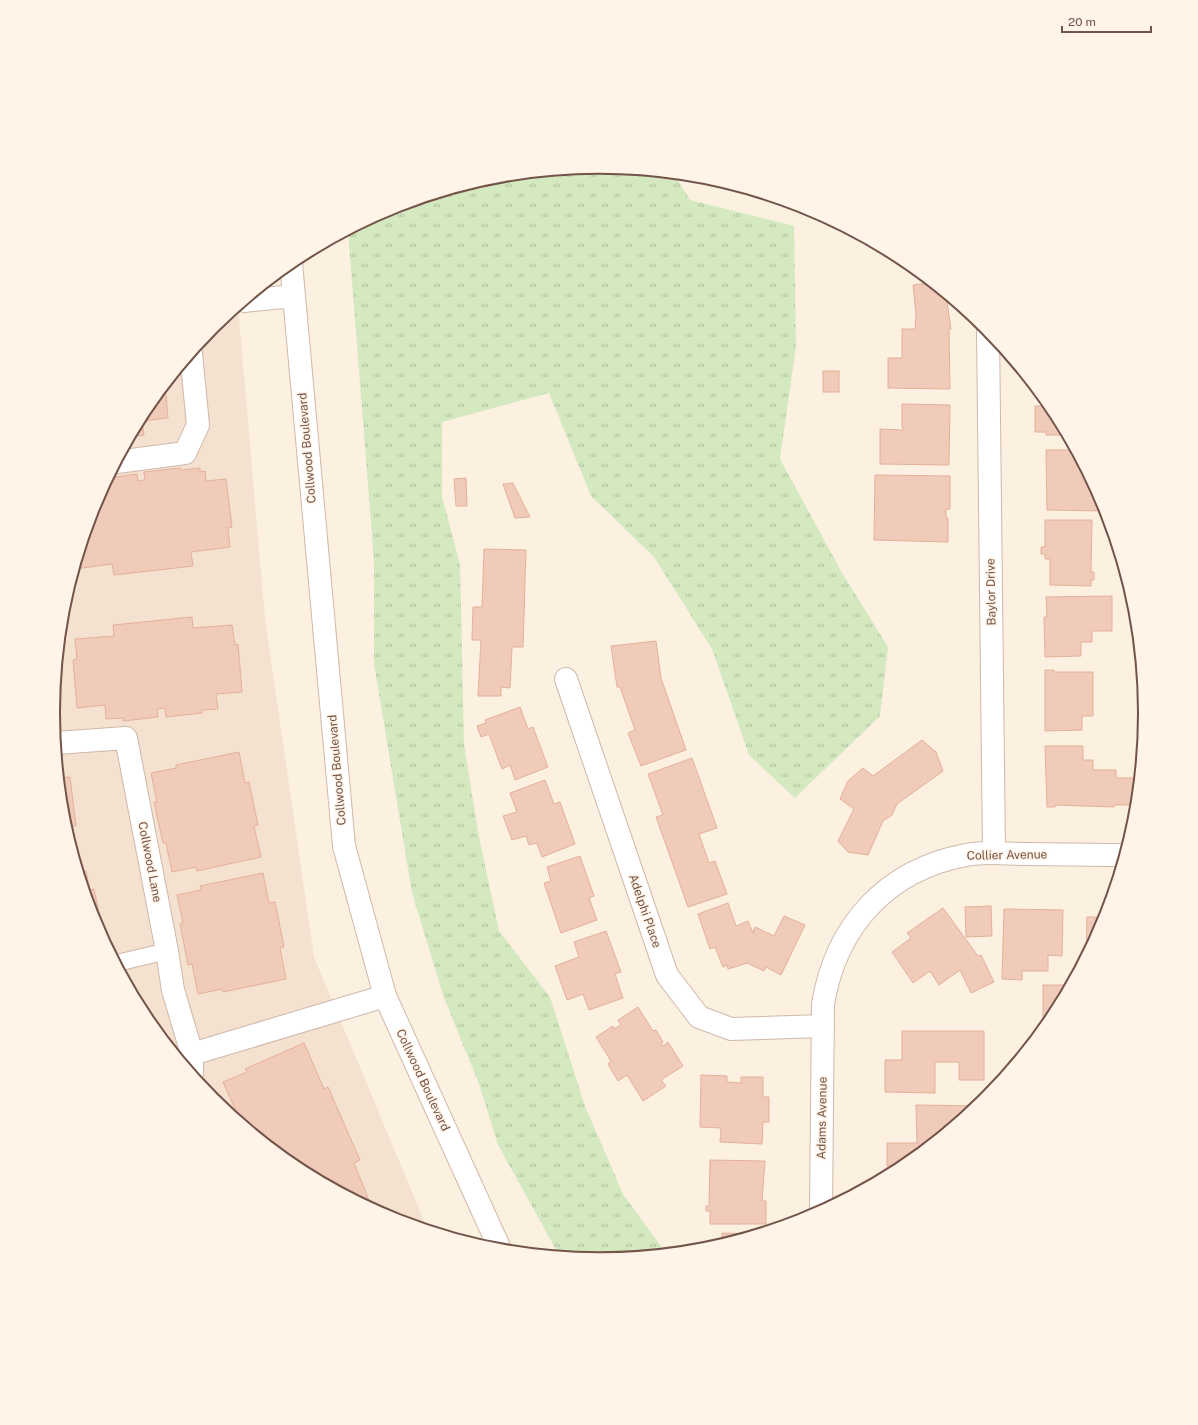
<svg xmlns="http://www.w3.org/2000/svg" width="1198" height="1425" viewBox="0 0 1198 1425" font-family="'Public Sans',sans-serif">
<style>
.residential{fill:#f4e1d0}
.grass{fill:url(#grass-tufts)}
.building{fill:#f1cbb9;stroke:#e4b09a}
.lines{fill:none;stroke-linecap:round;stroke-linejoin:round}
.service-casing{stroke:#cfb8ab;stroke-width:18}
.minor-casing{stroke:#cfb8ab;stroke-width:24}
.secondary-casing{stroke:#d2b8a8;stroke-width:24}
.service{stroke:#fff;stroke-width:16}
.minor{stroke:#fff;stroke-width:22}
.secondary{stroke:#fff;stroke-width:22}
.labels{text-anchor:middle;stroke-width:3;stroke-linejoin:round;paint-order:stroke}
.street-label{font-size:12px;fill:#735448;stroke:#fff4e7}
.rim{fill:none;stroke:#735448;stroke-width:2}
</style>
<defs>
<pattern id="grass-tufts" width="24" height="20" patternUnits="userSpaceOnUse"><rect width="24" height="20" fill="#d4e9c0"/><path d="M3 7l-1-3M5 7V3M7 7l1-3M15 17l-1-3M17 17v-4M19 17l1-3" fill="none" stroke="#b0bf9e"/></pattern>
</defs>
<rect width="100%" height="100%" fill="#fcf0e1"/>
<!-- residential -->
<polygon class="residential" points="238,306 265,619 314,957 427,1228 390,1217 295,1166 213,1098 145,1016 94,921 63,819 53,712 64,606 95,503 145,409 213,326"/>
<!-- grass -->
<polygon class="grass" points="599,167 674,174 690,200 794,226 796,346 780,459 841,571 888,647 880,716 795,798 749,755 712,649 654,557 591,496 549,393 442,422 442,497 460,564 464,744 478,832 499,931 550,997 585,1106 623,1194 665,1252 599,1258 559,1255 498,1145 479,1084 444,998 412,893 374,664 374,561 348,231 390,208 493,177"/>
<!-- building -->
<g class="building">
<polygon points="932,283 946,295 951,329 949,329 950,389 888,388 888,358 902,358 902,329 915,329 916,314 913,285"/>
<rect x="823" y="371" width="16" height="21"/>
<polygon points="165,385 168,418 142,421 144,435 130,437 145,409"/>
<polygon points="1046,401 1053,409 1067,435 1046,435 1046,432 1035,432 1035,406 1046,406"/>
<polygon points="902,404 950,405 949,465 880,464 880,429 903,430 903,427 902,427"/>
<polygon points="1046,450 1075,450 1106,511 1047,510"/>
<polygon points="180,468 181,470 200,468 200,472 205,471 206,481 226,479 232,527 228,528 230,547 191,552 193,566 114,575 112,564 75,569 95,503 108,478 137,474 138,481 145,480 144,472"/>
<polygon points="875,475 950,476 950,509 946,509 946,518 948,518 948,542 874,540"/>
<polygon points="466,478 467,506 456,506 454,479"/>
<polygon points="513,483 530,517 515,518 503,484"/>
<polygon points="1045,520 1092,520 1091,572 1094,572 1094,580 1091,580 1091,586 1050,585 1050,559 1045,559 1045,554 1041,554 1041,547 1045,547"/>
<polygon points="484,549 526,550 523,647 512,647 510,688 501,687 501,696 478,696 481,640 472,640 473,607 482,607"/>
<polygon points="1112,596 1112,631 1092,631 1092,642 1081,642 1081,656 1045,657 1044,617 1047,617 1046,597"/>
<polygon points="192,617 193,628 232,625 235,645 238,644 242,692 216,694 218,709 202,710 202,713 166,717 165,708 157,709 158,717 123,721 123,718 106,719 105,705 77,708 73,660 77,659 75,639 114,636 113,625"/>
<polygon points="656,641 661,678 686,750 641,766 628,733 635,730 620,687 617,687 611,646"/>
<polygon points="1045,670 1054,670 1054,672 1093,672 1093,716 1082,716 1082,730 1045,731"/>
<polygon points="520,707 528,729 533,727 548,767 515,780 510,765 502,769 489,734 481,737 477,726 486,723 485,720"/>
<polygon points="922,740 936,752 943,771 897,804 892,815 883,821 868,855 848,852 838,841 854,809 840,799 848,781 863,768 873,776"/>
<polygon points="1045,746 1083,746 1083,760 1093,760 1093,770 1116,770 1116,778 1139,778 1136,805 1114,805 1114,807 1055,805 1055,807 1047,807"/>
<polygon points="239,752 245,783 249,782 258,825 254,826 261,857 197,871 196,867 172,872 166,843 163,843 154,802 157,802 151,773 176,768 176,765"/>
<polygon points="692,758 717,828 699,834 709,863 715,861 727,894 688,907 656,817 663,815 648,774"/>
<polygon points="70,777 76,826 71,826 73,845 71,845 63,819 59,778"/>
<polygon points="545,780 554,804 560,802 575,844 542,857 537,843 529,845 526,836 512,840 503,816 517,812 510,793"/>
<polygon points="580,856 594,896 589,898 597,920 561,933 544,883 551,881 547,867"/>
<polygon points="86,871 90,890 94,889 104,936 94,921 80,872"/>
<polygon points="263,873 269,903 275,902 284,947 280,948 286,979 223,992 222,989 198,994 192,964 188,965 180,924 183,923 177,895 201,890 200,886"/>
<polygon points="728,903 736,926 748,921 753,933 755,927 774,936 784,916 805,925 781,975 766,967 764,971 747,963 728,969 727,965 723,967 715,947 710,949 698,914"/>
<polygon points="991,906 992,936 966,937 965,907"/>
<polygon points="943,908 978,956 981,955 994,982 971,993 960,970 939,985 930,971 913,983 892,952 911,938 907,933"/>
<polygon points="1004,909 1063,910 1062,956 1048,955 1048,971 1022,971 1022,980 1002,979"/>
<polygon points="1087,917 1105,917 1086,954"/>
<polygon points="606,931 621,972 615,974 623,998 589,1010 583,994 567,1000 555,966 579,957 574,942"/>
<polygon points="1043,985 1069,985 1049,1020 1043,1020"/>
<polygon points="638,1007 653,1031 656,1030 663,1042 661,1043 663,1046 668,1042 683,1066 661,1080 666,1086 643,1101 627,1075 618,1081 608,1064 611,1061 596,1037 613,1026 614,1029 621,1025 618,1020"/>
<polygon points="902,1031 984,1031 984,1080 959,1080 959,1062 935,1062 935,1093 885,1092 885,1060 902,1060"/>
<polygon points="304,1043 324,1089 328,1087 360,1160 354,1163 372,1208 295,1166 234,1116 231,1110 235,1109 223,1082 247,1072 245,1069"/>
<polygon points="701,1075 727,1076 727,1082 741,1083 741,1077 763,1077 763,1097 769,1097 769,1122 763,1122 762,1144 720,1142 721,1128 700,1127"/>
<polygon points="916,1105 977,1106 903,1166 887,1166 887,1143 917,1143"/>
<polygon points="710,1160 765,1161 762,1201 766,1201 766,1224 710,1224 710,1211 706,1211 706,1206 709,1206"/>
<polygon points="722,1233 753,1234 721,1243"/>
</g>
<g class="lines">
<defs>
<polyline id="service" points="117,963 167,951"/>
<g id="minor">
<polyline points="244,301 293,296"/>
<polyline points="988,330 994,853"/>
<polyline points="117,462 185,453 198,425 191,353"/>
<polyline points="566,679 667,975 699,1017 731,1029 823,1026"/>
<polyline points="56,743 126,738 167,951 173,990 192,1054 192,1073"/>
<polyline points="192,1054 385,996"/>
<path d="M 821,1210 L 823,1004 C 836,926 886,870 966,855 C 985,851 1007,854 1026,854 C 1059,854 1091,855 1123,855"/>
</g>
<polyline id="secondary" points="291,263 344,846 385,996 500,1249"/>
</defs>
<!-- service casing -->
<use href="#service" class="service-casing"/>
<!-- minor casing -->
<use href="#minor" class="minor-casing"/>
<!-- secondary casing -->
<use href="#secondary" class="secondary-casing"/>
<!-- service -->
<use href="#service" class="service"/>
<!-- minor -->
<use href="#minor" class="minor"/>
<!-- secondary -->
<use href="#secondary" class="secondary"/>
</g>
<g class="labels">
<!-- street labels -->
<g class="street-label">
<text transform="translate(307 448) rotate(-95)" y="4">Collwood Boulevard</text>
<text transform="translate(991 592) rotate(-91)" y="4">Baylor Drive</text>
<text transform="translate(337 770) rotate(-95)" y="4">Collwood Boulevard</text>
<text transform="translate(1007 855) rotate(-1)" y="4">Collier Avenue</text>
<text transform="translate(150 862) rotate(79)" y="4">Collwood Lane</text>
<text transform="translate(645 911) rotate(71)" y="4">Adelphi Place</text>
<text transform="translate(423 1080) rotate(65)" y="4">Collwood Boulevard</text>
<text transform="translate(822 1118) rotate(-89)" y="4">Adams Avenue</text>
</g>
</g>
<!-- crop -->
<path d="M0 0H1198V1425H0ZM60 713a539 539 0 1 1 1078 0a539 539 0 1 1-1078 0Z" fill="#fff4e7" fill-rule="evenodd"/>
<path class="rim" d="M60 713a539 539 0 1 1 1078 0a539 539 0 1 1-1078 0Z"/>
<!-- scale -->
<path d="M1062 26v6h89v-6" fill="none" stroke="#735448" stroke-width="2"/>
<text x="1068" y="26" font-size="12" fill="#735448" stroke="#fff4e7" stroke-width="3" paint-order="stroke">20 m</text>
</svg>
